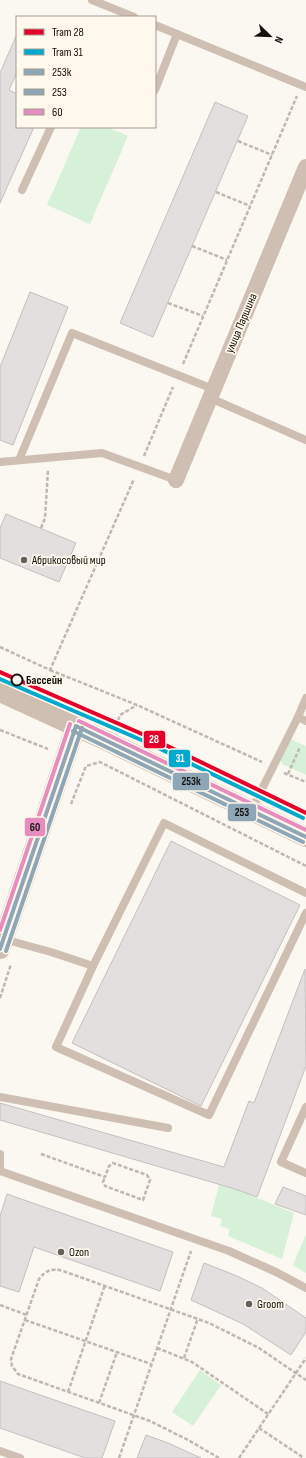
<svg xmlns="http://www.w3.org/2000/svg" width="306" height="1458" viewBox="0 0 306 1458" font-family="'Sofia Sans Condensed',sans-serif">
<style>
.green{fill:#d7f1d9}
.building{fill:#e4dfdf;stroke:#c4bfc0}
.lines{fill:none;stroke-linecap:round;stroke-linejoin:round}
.path{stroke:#c1b8b0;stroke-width:2.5;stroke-dasharray:4 2;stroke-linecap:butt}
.service{stroke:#cebfb2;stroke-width:8}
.minor{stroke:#cebfb2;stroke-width:16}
.tertiary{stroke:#cebfb2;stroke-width:20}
.bus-1-casing{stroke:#fff8ed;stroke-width:7}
.bus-2-casing{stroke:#fff8ed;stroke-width:7}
.bus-3-casing{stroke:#fff8ed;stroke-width:7}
.bus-1{stroke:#8ea6b5;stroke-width:4}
.bus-2{stroke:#8ea6b5;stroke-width:4}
.bus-3{stroke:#e78cbe;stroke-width:4}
.tram-1-casing{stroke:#fff8ed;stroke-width:7}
.tram-2-casing{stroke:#fff8ed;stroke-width:7}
.tram-1{stroke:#e4002b;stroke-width:4}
.tram-2{stroke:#00a9ce;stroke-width:4}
.poi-dot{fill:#64605a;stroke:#fff8ed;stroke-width:1.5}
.stop-dot{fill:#fff8ed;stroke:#130f09;stroke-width:2}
.labels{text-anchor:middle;stroke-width:3.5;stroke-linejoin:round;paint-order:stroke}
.street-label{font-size:12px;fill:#130f09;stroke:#fff8ed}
.poi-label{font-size:12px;fill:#130f09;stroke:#fff8ed;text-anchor:start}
.stop-label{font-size:12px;font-weight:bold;fill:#130f09;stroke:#fff8ed;text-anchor:start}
.line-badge{stroke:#fff8ed;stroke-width:1.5}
.badge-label{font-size:11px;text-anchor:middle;font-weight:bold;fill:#fff}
.pale-badge-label{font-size:11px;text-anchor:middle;font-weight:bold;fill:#111}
</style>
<rect width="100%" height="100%" fill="#fbf7f1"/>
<!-- green -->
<g class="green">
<polygon points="81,127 107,127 128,136 90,224 47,205"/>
<polygon points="290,739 306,746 306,775 282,764 279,752"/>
<polygon points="219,1185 235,1189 294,1213 282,1259 228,1236 230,1229 220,1226 222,1219 211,1216"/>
<polygon points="306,1234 306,1273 293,1265"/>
<polygon points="200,1370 221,1385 193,1426 172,1412"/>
</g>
<!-- building -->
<g class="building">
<polygon points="17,34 17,72 9,90 17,94 17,127 34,127 0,203 0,73"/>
<polygon points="215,102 248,116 153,337 120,323"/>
<polygon points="30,292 68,307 13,445 0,440 0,367"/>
<polygon points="6,514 76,543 59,582 0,558 0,528"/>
<polygon points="171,841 300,905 201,1106 72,1043"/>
<polygon points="305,969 306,1066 257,1197 235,1189 0,1120 0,1103 224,1167 249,1101 254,1103"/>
<polygon points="283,1187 306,1196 306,1215 275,1204"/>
<polygon points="7,1194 173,1252 160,1291 34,1247 19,1292 0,1286 0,1216"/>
<polygon points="204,1263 237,1276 262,1288 306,1318 306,1332 291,1355 243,1324 191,1300"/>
<polygon points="0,1381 115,1421 102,1458 85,1458 0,1428"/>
<polygon points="146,1435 168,1443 201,1458 137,1458"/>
</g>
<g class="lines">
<!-- path -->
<g class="path">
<polyline points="238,141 272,155"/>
<polyline points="216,192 250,206"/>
<polyline points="192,246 227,260"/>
<polyline points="168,303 203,316"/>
<polyline points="183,364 297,96"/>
<polyline points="144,456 173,387"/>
<polyline points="41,528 45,518 48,470"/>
<polyline points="0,647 50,670 134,479"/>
<polyline points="50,670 137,705 262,762"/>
<polyline points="116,726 120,715 137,705"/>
<polyline points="0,730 48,749"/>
<polyline points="284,773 306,782"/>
<polyline points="288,774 300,747"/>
<polyline points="71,804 86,766 100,762 306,866"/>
<polyline points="0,998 11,964"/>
<polyline points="41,1154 105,1177 109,1166 113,1163 147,1175 150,1180 143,1200 105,1186 103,1182 105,1177"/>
<polyline points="0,1305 27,1315"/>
<polyline points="25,1320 151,1364"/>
<polyline points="157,1348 192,1362 268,1414"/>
<polyline points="184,1358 198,1318"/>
<polyline points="68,1392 105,1285"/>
<polyline points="99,1403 117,1352"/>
<polyline points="259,1428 304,1458"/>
<polyline points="119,1458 191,1251"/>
<path d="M 219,1458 L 188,1440 L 150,1421 L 18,1374 L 12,1366 L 11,1359 L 39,1279 C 46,1270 52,1268 63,1271 L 209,1323 L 259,1348 L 306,1380"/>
<polyline points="239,1458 306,1358"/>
</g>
<!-- service -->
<g class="service">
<polyline points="92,0 134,17"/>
<polyline points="155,25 306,87"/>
<polyline points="155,90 177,34"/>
<polyline points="22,190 51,127"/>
<polyline points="210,398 306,440"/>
<polyline points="19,460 72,333 213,389"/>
<polyline points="0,462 102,453 176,480"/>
<polyline points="306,698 298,717 306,721"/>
<polyline points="251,811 298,717"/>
<polyline points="306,893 164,823 93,966 56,1047 209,1115 306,913"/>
<polyline points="3,939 51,952 93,966"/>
<polyline points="0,1097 168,1128"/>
<polyline points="306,1107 281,1162 306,1173"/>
<polyline points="0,1154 0,1167"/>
<polyline points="0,1171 229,1251 276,1272 306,1288"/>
<polyline points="0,1451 20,1458"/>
</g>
<!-- minor -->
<polyline class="minor" points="176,480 306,167"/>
<!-- tertiary -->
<g class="tertiary">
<polyline points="0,692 109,742 306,837"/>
<polyline points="0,949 76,726"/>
</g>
<defs>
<g id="bus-1">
<polyline points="76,726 306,837"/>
<polyline points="0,949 76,726"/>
</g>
<g id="bus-2">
<polyline points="73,731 303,842"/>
<polyline points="6,951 82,728"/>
</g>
<g id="bus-3">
<polyline points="79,721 306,830"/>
<polyline points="0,930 70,724"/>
</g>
</defs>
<!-- bus-1 casing -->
<use href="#bus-1" class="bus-1-casing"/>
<!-- bus-2 casing -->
<use href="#bus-2" class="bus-2-casing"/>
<!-- bus-3 casing -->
<use href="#bus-3" class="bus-3-casing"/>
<!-- bus-1 -->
<use href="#bus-1" class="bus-1"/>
<!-- bus-2 -->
<use href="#bus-2" class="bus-2"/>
<!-- bus-3 -->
<use href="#bus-3" class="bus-3"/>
<defs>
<polyline id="tram-1" points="0,672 149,737 306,813"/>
<polyline id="tram-2" points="0,679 146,742 303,818"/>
</defs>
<!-- tram-1 casing -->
<use href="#tram-1" class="tram-1-casing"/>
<!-- tram-2 casing -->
<use href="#tram-2" class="tram-2-casing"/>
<!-- tram-1 -->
<use href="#tram-1" class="tram-1"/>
<!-- tram-2 -->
<use href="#tram-2" class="tram-2"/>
</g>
<!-- markers -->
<g class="poi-dot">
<circle cx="24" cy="560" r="4"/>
<circle cx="61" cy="1252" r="4"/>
<circle cx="249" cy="1304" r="4"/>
</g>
<circle class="stop-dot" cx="17" cy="680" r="5.5"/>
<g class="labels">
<!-- street labels -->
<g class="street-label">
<text transform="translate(241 323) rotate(-67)" y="4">улица Паршина</text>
</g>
<!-- poi labels -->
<g class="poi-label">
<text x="32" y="564">Абрикосовый мир</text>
<text x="69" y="1256">Ozon</text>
<text x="257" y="1308">Groom</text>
</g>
<!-- stop labels -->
<g class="stop-label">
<text x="26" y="684">Бассейн</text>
</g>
</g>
<g class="line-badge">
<rect x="143" y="730" width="23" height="19" rx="4" fill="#e4002b"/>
<rect x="168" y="749" width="23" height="19" rx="4" fill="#00a9ce"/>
<rect x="172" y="772" width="38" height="19" rx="4" fill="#8ea6b5"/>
<rect x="227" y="803" width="30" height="19" rx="4" fill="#8ea6b5"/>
<rect x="24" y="817" width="22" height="20" rx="4" fill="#e78cbe"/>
</g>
<g class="badge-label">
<text x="154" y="743">28</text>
<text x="180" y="762">31</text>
</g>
<g class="pale-badge-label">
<text x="191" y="785">253к</text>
<text x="242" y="816">253</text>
<text x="35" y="831">60</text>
</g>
<!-- legend -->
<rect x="16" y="16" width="140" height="112" fill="#fff8ed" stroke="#a19b92"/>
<rect x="24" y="29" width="20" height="6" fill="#e4002b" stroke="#a19b92"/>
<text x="52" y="36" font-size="12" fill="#130f09">Tram 28</text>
<rect x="24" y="49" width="20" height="6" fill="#00a9ce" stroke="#a19b92"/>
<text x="52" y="56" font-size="12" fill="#130f09">Tram 31</text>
<rect x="24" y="69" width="20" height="6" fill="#8ea6b5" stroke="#a19b92"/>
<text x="52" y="76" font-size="12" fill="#130f09">253к</text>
<rect x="24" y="89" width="20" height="6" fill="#8ea6b5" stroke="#a19b92"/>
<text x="52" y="96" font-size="12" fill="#130f09">253</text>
<rect x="24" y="109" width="20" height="6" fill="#e78cbe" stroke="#a19b92"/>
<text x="52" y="116" font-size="12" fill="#130f09">60</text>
<!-- north arrow -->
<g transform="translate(270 36) rotate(113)" stroke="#fff8ed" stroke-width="3" paint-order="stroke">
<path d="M0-3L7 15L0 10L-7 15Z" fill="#130f09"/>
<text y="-6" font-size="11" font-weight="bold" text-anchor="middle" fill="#130f09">N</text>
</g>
</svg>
